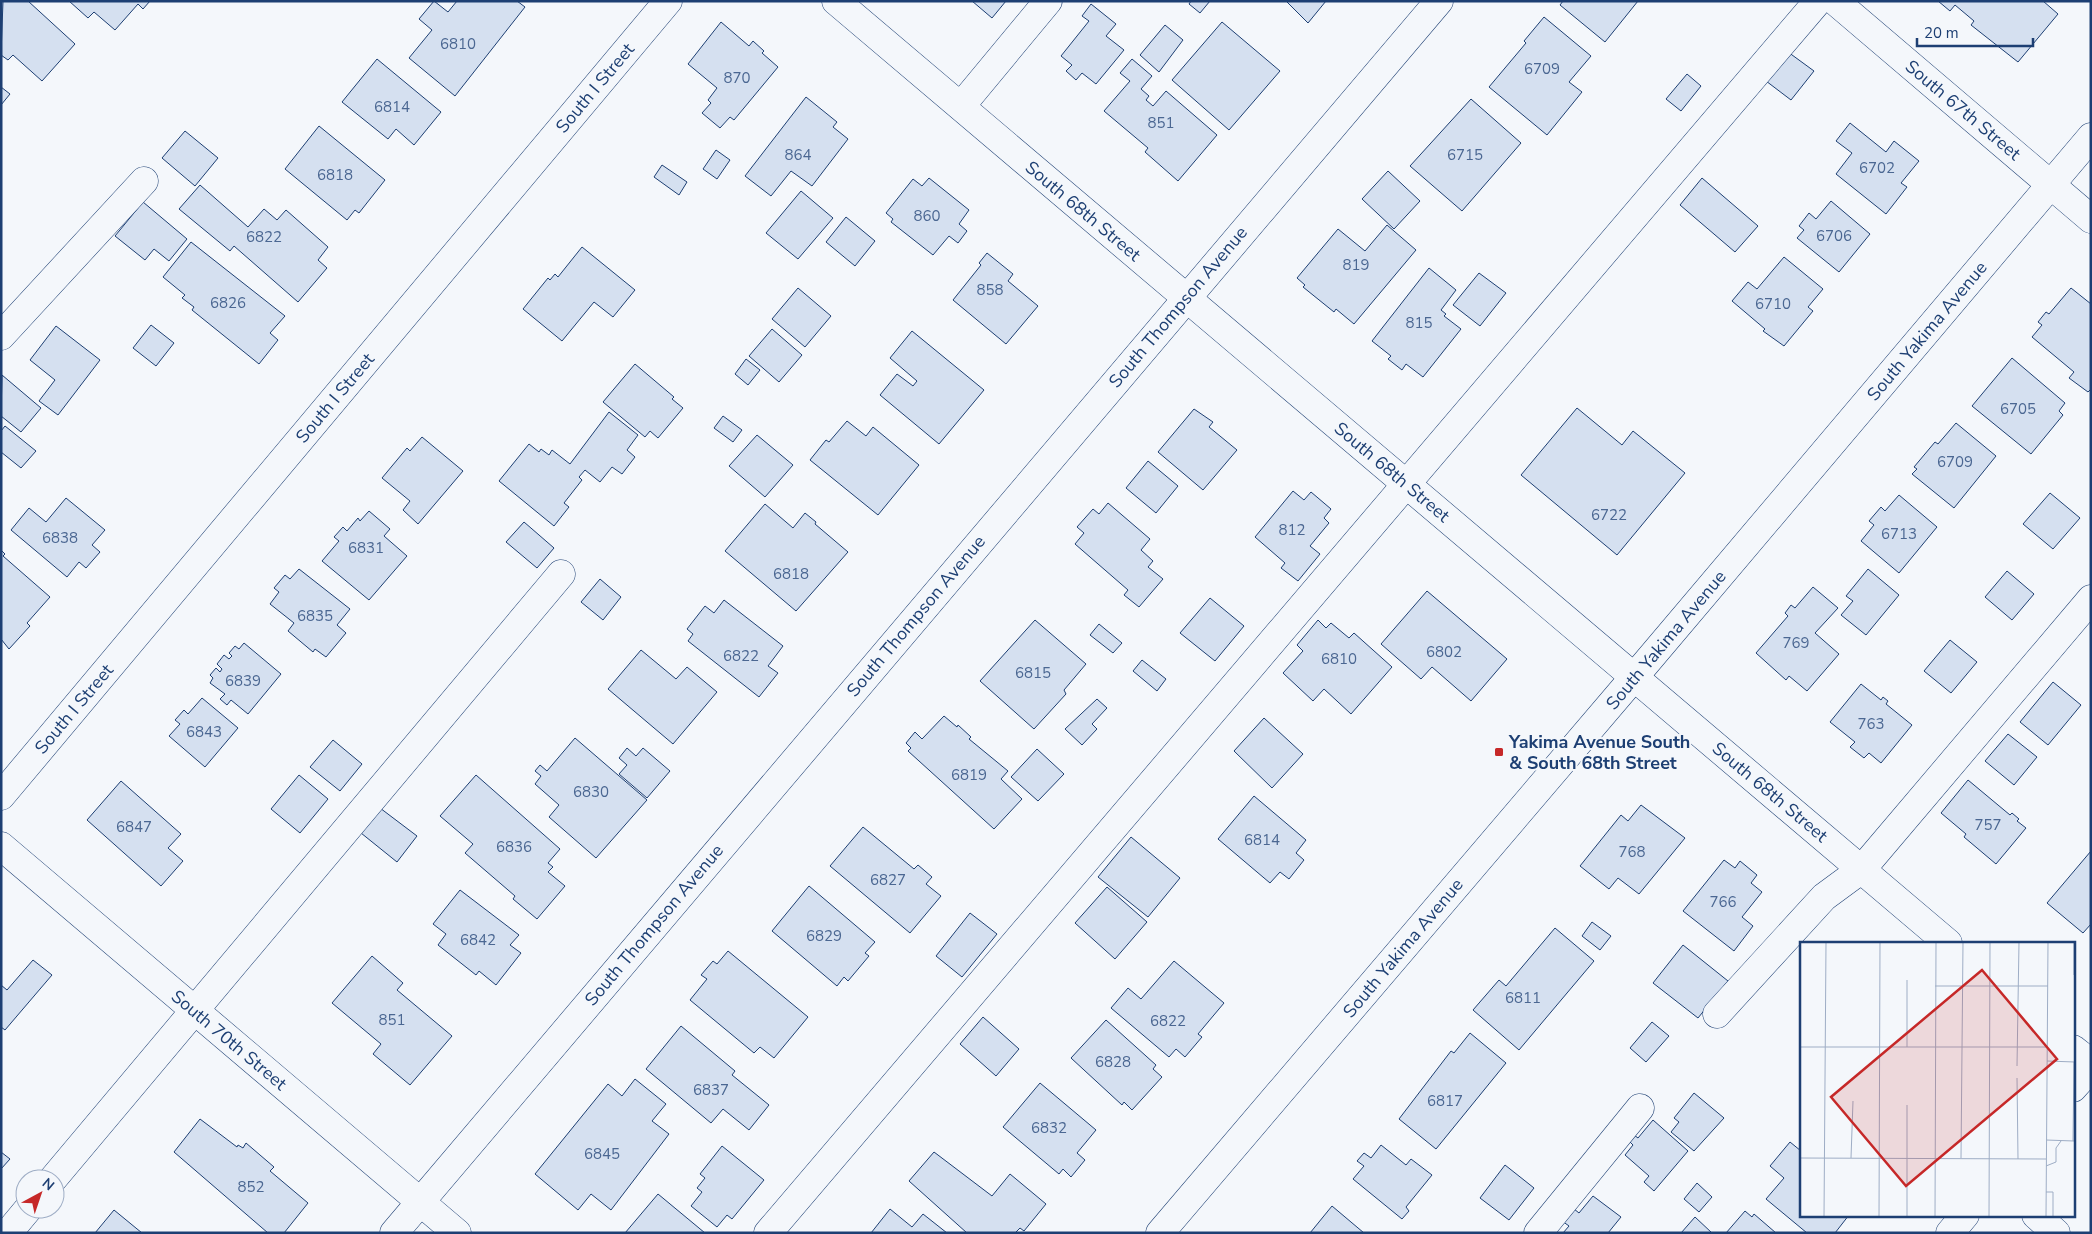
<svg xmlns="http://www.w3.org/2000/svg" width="2092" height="1234" viewBox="0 0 2092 1234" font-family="'Nunito Sans',sans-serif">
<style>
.building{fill:#d5e0f0;stroke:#1d3f73}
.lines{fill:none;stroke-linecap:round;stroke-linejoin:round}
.minor-casing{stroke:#1d3f73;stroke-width:29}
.major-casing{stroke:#1d3f73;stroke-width:29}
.minor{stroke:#f4f7fb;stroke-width:28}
.major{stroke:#f4f7fb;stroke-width:28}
.poi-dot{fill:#c62828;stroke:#f4f7fb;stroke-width:2}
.labels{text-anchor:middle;stroke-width:4;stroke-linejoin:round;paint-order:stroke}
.number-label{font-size:15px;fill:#4b6792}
.street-label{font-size:18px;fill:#1d3f73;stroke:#f4f7fb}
.poi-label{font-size:18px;font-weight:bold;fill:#1d3f73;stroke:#f4f7fb;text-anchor:start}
.inset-road{fill:none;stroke:#9eadc5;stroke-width:1}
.view{fill:#c62828;fill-opacity:0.15;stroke:#c62828;stroke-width:2.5}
.inset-edge{fill:none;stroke:#1d3f73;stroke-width:2.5}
</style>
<rect width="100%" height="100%" fill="#f4f7fb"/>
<!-- building -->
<g class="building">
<polygon points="3,1 28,1 75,44 42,81 13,55 8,60 1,55"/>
<polygon points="69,1 150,1 143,9 138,4 115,30 94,12 88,18"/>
<polygon points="434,1 448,12 457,1 517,1 525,7 455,96 409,58 432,30 419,19"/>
<polygon points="972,1 1006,1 992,18"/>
<polygon points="1191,1 1210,1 1200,13 1189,4"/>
<polygon points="1286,1 1326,1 1308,23"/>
<polygon points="1563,1 1638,1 1605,42 1560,5"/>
<polygon points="1938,1 2043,1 2058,14 2018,62 1971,25 1974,21 1955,5 1950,11"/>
<polygon points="1091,4 1116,24 1106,36 1124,50 1096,84 1082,73 1076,80 1066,71 1072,65 1061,56 1089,21 1082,16"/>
<polygon points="1544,17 1591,56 1569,82 1582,92 1547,135 1489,87 1526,43 1524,41"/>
<polygon points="721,22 749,46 753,41 764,51 762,53 778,67 734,120 730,117 720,128 702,113 711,103 708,100 717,88 688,64"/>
<polygon points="1222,22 1280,71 1229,130 1172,80"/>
<polygon points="1165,25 1183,40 1159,72 1140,55"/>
<polygon points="1788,52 1814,71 1791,100 1766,81"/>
<polygon points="377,59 441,112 414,145 396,129 388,139 342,102"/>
<polygon points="1132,59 1152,76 1141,89 1149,96 1146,100 1153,106 1166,91 1217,135 1178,181 1145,152 1148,148 1104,111 1130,81 1120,73"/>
<polygon points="1687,74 1701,86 1681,111 1666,99"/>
<polygon points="1,87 10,94 1,105"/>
<polygon points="806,97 837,122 833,127 848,139 812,186 791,171 771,196 745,176"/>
<polygon points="1471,99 1521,143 1462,211 1410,166"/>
<polygon points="1850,123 1886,152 1894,141 1919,161 1901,183 1907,187 1886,214 1836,174 1852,153 1836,141"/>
<polygon points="319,126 385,180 359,213 355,210 347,220 285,169"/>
<polygon points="185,131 218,158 195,186 162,158"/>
<polygon points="716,150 730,160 717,179 703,169"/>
<polygon points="662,165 687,182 679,195 654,177"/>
<polygon points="1388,171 1420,201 1394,229 1362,199"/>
<polygon points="929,178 969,210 959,224 967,231 958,243 949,236 933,255 891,222 893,219 886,213 913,179 922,186"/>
<polygon points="1702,178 1758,226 1735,252 1680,205"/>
<polygon points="200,185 248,227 264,209 277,220 286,210 328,247 318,260 327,268 298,302 234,246 230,251 179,209"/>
<polygon points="801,191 833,218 798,259 766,233"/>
<polygon points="1831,201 1870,234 1839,272 1797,238 1804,230 1799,226 1809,213 1816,219"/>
<polygon points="143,202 187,239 169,261 154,249 145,260 115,236"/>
<polygon points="846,217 875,241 855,266 826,242"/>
<polygon points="1387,225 1416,250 1354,324 1336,309 1334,312 1303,287 1305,285 1297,278 1338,229 1365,251"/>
<polygon points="191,242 285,316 270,333 278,340 259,364 192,310 194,307 182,298 185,295 163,277"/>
<polygon points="582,247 635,290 613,317 594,302 562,341 523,309 548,278 550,280 555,274 558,277"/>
<polygon points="987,253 1013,274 1008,281 1038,306 1006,344 953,300 981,265 979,263"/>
<polygon points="1784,257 1823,289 1808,307 1813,311 1784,346 1763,331 1765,329 1732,301 1748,282 1757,289"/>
<polygon points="1429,268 1456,290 1441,310 1446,314 1444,316 1461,329 1423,377 1406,364 1402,370 1388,359 1391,356 1372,341"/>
<polygon points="1479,273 1506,293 1480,326 1453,305"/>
<polygon points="798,288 831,316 805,347 772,319"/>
<polygon points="2071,288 2091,304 2091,389 2088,392 2069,378 2074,372 2032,337 2042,325 2038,322 2046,312 2049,314"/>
<polygon points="151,325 174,343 156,366 133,348"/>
<polygon points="56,326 100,360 58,415 39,401 55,380 30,360"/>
<polygon points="772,329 802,355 779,382 749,356"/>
<polygon points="912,331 984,390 939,444 880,395 897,374 913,386 917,381 890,358"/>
<polygon points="2012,358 2065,403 2059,411 2063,415 2031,454 1972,406"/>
<polygon points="746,359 760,370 748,385 735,374"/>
<polygon points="635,364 674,397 672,399 683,408 658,438 650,431 645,437 603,402"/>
<polygon points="2,375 41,408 21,432 1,416"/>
<polygon points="1577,408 1622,445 1633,431 1685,473 1617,555 1521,475"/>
<polygon points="1194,409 1213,422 1209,427 1237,450 1203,490 1158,452"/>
<polygon points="609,412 638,435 627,450 635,457 622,474 612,467 600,482 585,470 579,477 582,480 564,503 569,507 554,526 499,481 529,444 539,452 541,449 549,455 552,450 570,464"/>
<polygon points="723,416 742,430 733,442 714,428"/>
<polygon points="847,421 866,436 873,427 919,465 878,515 810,460 826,440 829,442"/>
<polygon points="1956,423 1996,456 1954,508 1912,474 1917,469 1914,467 1935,442 1938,444"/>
<polygon points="5,426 36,451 21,468 1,452 1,431"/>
<polygon points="757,435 793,465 765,497 729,466"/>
<polygon points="422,437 463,471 418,524 403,510 410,501 382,478 407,448 410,451"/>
<polygon points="1148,461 1178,486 1156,513 1126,488"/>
<polygon points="1293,491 1304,500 1311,492 1331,509 1324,518 1329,523 1310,546 1320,554 1298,581 1281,568 1285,563 1255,537"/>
<polygon points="2050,493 2080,518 2053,549 2023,524"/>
<polygon points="1899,495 1937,527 1899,573 1861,541 1874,525 1869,521 1881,507 1885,511"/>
<polygon points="66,498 105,530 92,545 100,552 86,568 79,562 67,577 11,530 29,508 46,522"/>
<polygon points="1108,503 1150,539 1141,550 1153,561 1148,567 1163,579 1139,607 1124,595 1128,590 1075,544 1084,533 1077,527 1093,509 1099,514"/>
<polygon points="765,504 793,528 805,513 816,522 815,524 848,552 796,611 725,551"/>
<polygon points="369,511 390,529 384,536 407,556 369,600 322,561 339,541 334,537 343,527 347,531 358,518 360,521"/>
<polygon points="524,522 554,548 537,568 506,542"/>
<polygon points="1,550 5,554 3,556 50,597 27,623 30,626 9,649 1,639"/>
<polygon points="299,569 350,609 337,625 346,633 326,657 315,649 313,652 288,631 294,623 270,604 279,592 274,588 285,575 290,579"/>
<polygon points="1868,569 1899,595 1866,635 1841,615 1853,601 1846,596"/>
<polygon points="2007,571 2034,594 2012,620 1985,597"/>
<polygon points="600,579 621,597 603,620 581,602"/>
<polygon points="1813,587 1838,608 1815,633 1839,654 1807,691 1789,676 1786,680 1756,653 1788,616 1785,613 1791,605 1795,608"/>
<polygon points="1427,591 1507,659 1471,701 1432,667 1421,679 1381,644"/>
<polygon points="1210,598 1244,626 1215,661 1180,633"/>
<polygon points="724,600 783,646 768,666 778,673 759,697 688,641 693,634 687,629 705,606 714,613"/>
<polygon points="1035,620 1086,664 1064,690 1066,694 1034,729 980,681"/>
<polygon points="1318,620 1326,628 1331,623 1349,638 1354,633 1392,667 1351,714 1324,689 1313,701 1283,673 1303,651 1297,645"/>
<polygon points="1099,624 1122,643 1113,653 1090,635"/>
<polygon points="1950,640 1977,662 1951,693 1924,671"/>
<polygon points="244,643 281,674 248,714 231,700 227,705 220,699 225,694 210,683 213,678 210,675 216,668 220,672 222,669 217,664 224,655 229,659 232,656 229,653 235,646 239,649"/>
<polygon points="641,650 676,679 687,667 717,692 673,744 608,689"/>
<polygon points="1142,660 1166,679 1157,691 1133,671"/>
<polygon points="2053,682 2081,705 2048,745 2020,722"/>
<polygon points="1861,684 1881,700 1883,697 1888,701 1886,704 1912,725 1881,763 1869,753 1864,758 1850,747 1855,742 1830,722"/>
<polygon points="202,698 238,728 205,767 169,736 180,724 175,720 184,710 188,714"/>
<polygon points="1097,699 1107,708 1092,724 1097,729 1082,745 1065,729"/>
<polygon points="944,716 957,727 958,725 971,737 969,739 1008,771 1001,779 1022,799 994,829 908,751 911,748 906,743 915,732 922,739"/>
<polygon points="1264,718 1303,754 1272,788 1234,751"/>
<polygon points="2008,734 2037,757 2014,785 1985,761"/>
<polygon points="575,738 647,800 596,858 549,817 559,805 535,784 541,776 535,771 540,765 547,771"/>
<polygon points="333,740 362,764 340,791 310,767"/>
<polygon points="627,748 636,756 643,748 670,771 647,798 619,774 627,765 619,758"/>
<polygon points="1037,749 1064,774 1038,801 1011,777"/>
<polygon points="299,775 328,799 300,833 271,809"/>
<polygon points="476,775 560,849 548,863 553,867 548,872 565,886 537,919 513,899 515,896 465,853 473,844 440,816"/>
<polygon points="1968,780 2010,815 2012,813 2019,819 2017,821 2026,828 1996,864 1964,837 1966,834 1941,813"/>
<polygon points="121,781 181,834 168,848 183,861 161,886 87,820"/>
<polygon points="1254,796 1306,840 1296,853 1304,860 1289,879 1280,872 1270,883 1218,839"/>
<polygon points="1641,805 1685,838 1639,894 1618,878 1609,889 1580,866 1621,815 1628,821"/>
<polygon points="380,808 417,836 397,862 361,833"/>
<polygon points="863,827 914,869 918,865 932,877 926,884 941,896 910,933 830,866"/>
<polygon points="1131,837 1180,878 1148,917 1098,877"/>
<polygon points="2091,851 2091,924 2083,933 2047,903"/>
<polygon points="1724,860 1735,868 1740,861 1757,875 1751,883 1762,892 1742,917 1753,926 1734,951 1683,911"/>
<polygon points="809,886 875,942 865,953 869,956 848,981 844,977 837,986 772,931"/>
<polygon points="1107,887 1147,922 1115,959 1075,923"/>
<polygon points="460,890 519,935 510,945 521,953 496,985 479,971 476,975 438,945 446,934 433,924"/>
<polygon points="970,913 997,934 962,977 936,956"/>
<polygon points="1592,922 1611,936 1600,950 1582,936"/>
<polygon points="1555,928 1594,961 1519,1050 1473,1010 1499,980 1506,986"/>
<polygon points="1683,945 1728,981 1698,1018 1653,983"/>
<polygon points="728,951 808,1017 774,1058 760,1047 754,1053 690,1000 707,979 701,975 713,961 717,964"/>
<polygon points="372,956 403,983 397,990 452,1036 410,1085 373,1054 381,1044 332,1003"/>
<polygon points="33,960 52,975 5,1030 1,1027 1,985 7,990"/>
<polygon points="1174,961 1224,1003 1198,1034 1202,1037 1185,1057 1176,1049 1169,1057 1111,1008 1128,988 1141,999"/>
<polygon points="983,1017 1019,1049 996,1076 960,1044"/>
<polygon points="1106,1020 1156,1065 1153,1069 1162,1077 1132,1110 1124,1102 1122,1105 1071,1058"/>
<polygon points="1652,1022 1669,1036 1646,1062 1630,1048"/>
<polygon points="681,1026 735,1071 732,1075 769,1105 749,1130 723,1109 711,1123 646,1069"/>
<polygon points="1470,1033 1506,1063 1436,1149 1399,1119 1451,1051 1454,1053"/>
<polygon points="635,1079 666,1104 652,1121 669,1134 611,1210 591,1194 578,1210 535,1174 608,1084 622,1096"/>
<polygon points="1040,1083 1096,1130 1077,1153 1085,1160 1071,1177 1063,1169 1059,1174 1003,1127"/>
<polygon points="1694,1093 1724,1118 1694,1151 1671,1132 1679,1122 1674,1118"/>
<polygon points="200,1119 237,1147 238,1145 243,1148 246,1143 274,1167 270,1171 308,1203 284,1233 268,1233 174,1152"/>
<polygon points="1653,1120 1688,1151 1654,1191 1644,1182 1649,1176 1625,1155 1633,1145 1629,1141 1634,1135 1638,1138"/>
<polygon points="1790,1142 1801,1151 1801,1215 1849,1215 1835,1233 1807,1233 1766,1199 1784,1178 1770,1166"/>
<polygon points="1381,1145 1406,1165 1411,1159 1432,1175 1406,1207 1409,1211 1402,1219 1353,1179 1364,1166 1357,1161 1364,1153 1371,1158"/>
<polygon points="722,1146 764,1180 732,1219 727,1215 717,1227 691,1206 702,1192 697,1188 705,1178 700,1174"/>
<polygon points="1,1152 10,1159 1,1169"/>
<polygon points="934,1152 992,1196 1010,1174 1046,1204 1024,1231 1020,1228 1015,1233 967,1233 909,1181"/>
<polygon points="1505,1165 1534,1188 1509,1220 1480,1198"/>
<polygon points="1697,1183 1712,1197 1699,1212 1684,1199"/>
<polygon points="658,1194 705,1233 625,1233"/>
<polygon points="1593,1196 1621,1217 1608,1233 1563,1233 1569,1226 1558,1218 1568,1204 1579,1213"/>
<polygon points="1332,1206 1364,1233 1310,1233"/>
<polygon points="890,1209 912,1227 923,1214 947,1233 871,1233"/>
<polygon points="114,1210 142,1233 95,1233"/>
<polygon points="1745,1211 1752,1217 1754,1214 1776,1233 1726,1233"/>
<polygon points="1695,1217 1712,1233 1681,1233"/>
</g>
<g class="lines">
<defs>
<g id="minor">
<polyline points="836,1 1948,943"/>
<polyline points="1835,1 2091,219"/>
<polyline points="961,106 1048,1"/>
<polyline points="1,336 144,181"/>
<polyline points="1,796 668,1"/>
<polyline points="1,846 457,1233"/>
<polyline points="1717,1014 1824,897 1862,869 2091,599"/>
<polyline points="2073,1049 2091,1063"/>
<polyline points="2073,1088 2091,1068"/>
<polyline points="53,1179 561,574"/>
<polyline points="2036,1215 2056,1233"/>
<polyline points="8,1233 28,1209"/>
<polyline points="394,1233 1439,1"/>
<polyline points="768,1233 1818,1"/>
<polyline points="1538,1233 1640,1108"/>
<polyline points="1950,1233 1965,1215"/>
</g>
<polyline id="major" points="1160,1233 1635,676 2091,137"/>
</defs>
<!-- minor casing -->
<use href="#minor" class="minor-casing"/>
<!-- major casing -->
<use href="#major" class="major-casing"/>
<!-- minor -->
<use href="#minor" class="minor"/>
<!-- major -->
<use href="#major" class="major"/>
</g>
<!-- markers -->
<rect class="poi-dot" x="1494" y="747" width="10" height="10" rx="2.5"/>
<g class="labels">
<!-- number labels -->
<g class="number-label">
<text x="458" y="49">6810</text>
<text x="1542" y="74">6709</text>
<text x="737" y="83">870</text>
<text x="392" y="112">6814</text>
<text x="1161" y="128">851</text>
<text x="798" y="160">864</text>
<text x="1465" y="160">6715</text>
<text x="1877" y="173">6702</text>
<text x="335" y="180">6818</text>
<text x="927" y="221">860</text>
<text x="1834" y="241">6706</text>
<text x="264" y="242">6822</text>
<text x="1356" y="270">819</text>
<text x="990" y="295">858</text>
<text x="228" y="308">6826</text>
<text x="1773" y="309">6710</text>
<text x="1419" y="328">815</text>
<text x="2018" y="414">6705</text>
<text x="1955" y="467">6709</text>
<text x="1609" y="520">6722</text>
<text x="1292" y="535">812</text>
<text x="1899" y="539">6713</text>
<text x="60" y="543">6838</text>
<text x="366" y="553">6831</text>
<text x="791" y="579">6818</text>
<text x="315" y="621">6835</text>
<text x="1796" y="648">769</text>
<text x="1444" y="657">6802</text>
<text x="741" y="661">6822</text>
<text x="1339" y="664">6810</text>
<text x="1033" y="678">6815</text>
<text x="243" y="686">6839</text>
<text x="1871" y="729">763</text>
<text x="204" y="737">6843</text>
<text x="969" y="780">6819</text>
<text x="591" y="797">6830</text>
<text x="1988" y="830">757</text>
<text x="134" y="832">6847</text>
<text x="1262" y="845">6814</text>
<text x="514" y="852">6836</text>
<text x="1632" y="857">768</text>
<text x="888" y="885">6827</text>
<text x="1723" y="907">766</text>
<text x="824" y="941">6829</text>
<text x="478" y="945">6842</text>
<text x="1523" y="1003">6811</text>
<text x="392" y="1025">851</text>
<text x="1168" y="1026">6822</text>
<text x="1113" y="1067">6828</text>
<text x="711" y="1095">6837</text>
<text x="1445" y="1106">6817</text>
<text x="1049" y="1133">6832</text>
<text x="602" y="1159">6845</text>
<text x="251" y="1192">852</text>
</g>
<!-- street labels -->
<g class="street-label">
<text transform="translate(595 88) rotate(-50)" y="6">South I Street</text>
<text transform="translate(1963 110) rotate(40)" y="6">South 67th Street</text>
<text transform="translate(1083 211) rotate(40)" y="6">South 68th Street</text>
<text transform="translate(1178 307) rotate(-50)" y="6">South Thompson Avenue</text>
<text transform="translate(1927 331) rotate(-50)" y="6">South Yakima Avenue</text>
<text transform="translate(335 398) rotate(-50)" y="6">South I Street</text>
<text transform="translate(1392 472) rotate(40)" y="6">South 68th Street</text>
<text transform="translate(916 616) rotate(-50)" y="6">South Thompson Avenue</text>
<text transform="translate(1666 640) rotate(-50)" y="6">South Yakima Avenue</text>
<text transform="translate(74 709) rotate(-50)" y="6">South I Street</text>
<text transform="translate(1770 792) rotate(40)" y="6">South 68th Street</text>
<text transform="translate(654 925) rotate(-50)" y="6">South Thompson Avenue</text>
<text transform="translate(1403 948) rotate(-50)" y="6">South Yakima Avenue</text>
<text transform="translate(229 1040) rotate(40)" y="6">South 70th Street</text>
</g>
<!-- poi labels -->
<g class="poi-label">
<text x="1509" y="748">Yakima Avenue South<tspan x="1509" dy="21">&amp; South 68th Street</tspan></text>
</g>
</g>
<!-- overview -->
<g transform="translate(1800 942)">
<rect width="275" height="275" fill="#f4f7fb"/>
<path class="inset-road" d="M 274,33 L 274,0M 107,38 L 107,105M 135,44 L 248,44M 0,105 L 247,105M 247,119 L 275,120M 217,124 L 219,0M 217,136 L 218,217M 246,198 L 274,199M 273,199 L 274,120M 0,216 L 246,217M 51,216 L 53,159M 161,216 L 163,0M 246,224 L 256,220 L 256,206 L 261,199M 246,250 L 253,250 L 253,275M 24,275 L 26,0M 79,275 L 80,0M 107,275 L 107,163M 135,275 L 136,0M 189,275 L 190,0M 246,275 L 248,0"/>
<path class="view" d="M 182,28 L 257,117 L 106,244 L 31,155 Z"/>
<rect width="275" height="275" class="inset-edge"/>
</g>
<!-- border -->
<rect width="2092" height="1234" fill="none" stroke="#1d3f73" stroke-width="5"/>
<!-- north arrow -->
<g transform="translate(40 1194) rotate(40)"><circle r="24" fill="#f4f7fb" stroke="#9eadc5"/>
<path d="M0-4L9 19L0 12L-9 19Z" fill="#c62828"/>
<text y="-8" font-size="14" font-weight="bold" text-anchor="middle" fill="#1d3f73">N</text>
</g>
<!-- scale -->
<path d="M1917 38v8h116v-8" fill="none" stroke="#1d3f73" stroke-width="2.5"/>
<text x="1924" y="38" font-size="15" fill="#1d3f73" stroke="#f4f7fb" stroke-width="4" paint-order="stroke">20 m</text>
</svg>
